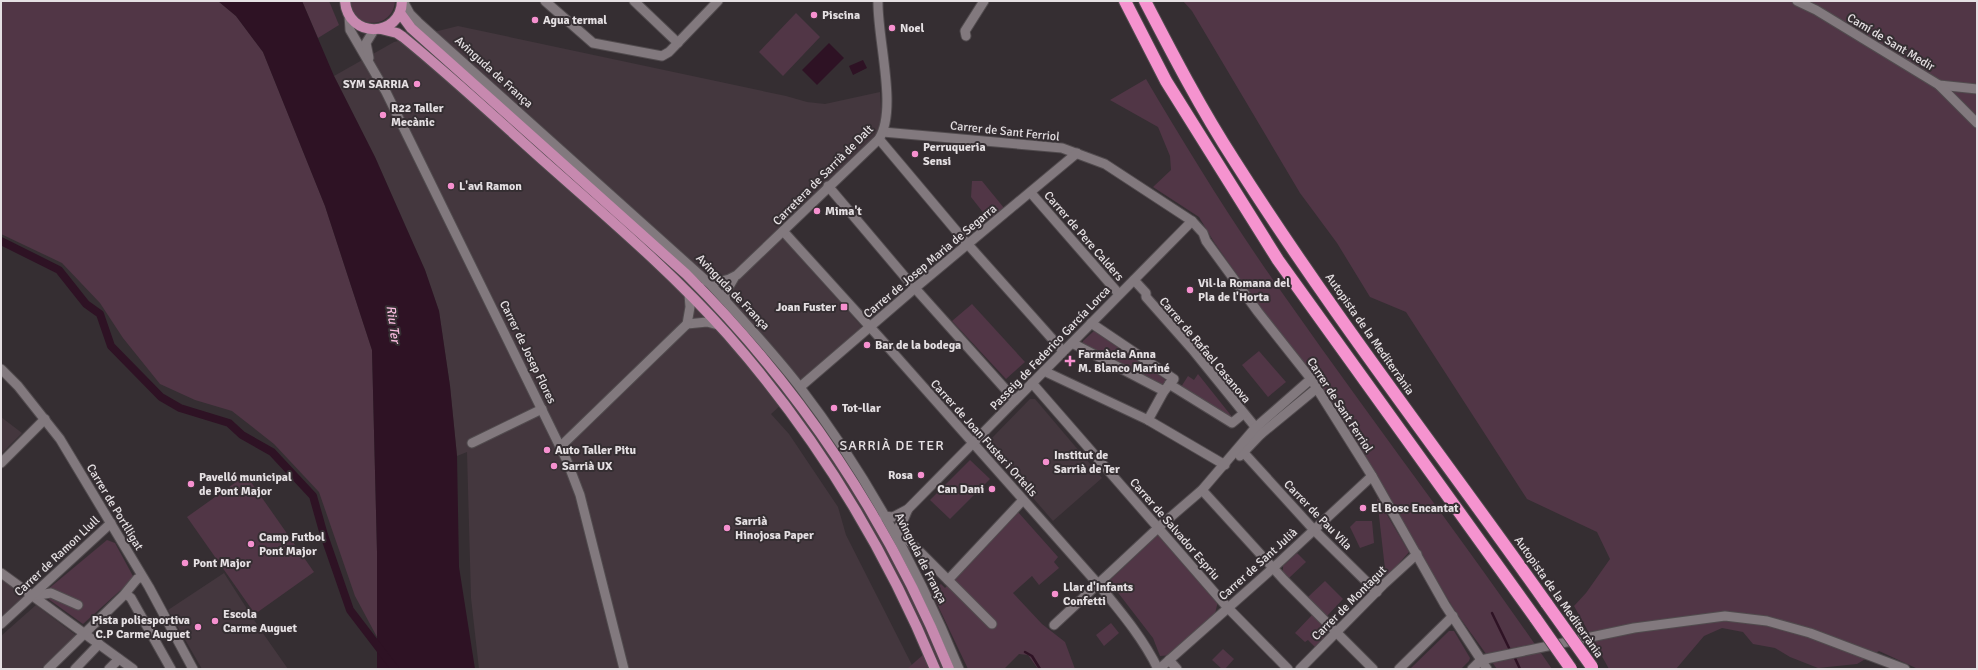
<svg xmlns="http://www.w3.org/2000/svg" width="1978" height="670" viewBox="0 0 1978 670" font-family="Signika,sans-serif">
<style>
.built{fill:#44373e}
.green{fill:#513646}
.water{fill:#2e1224}
.lines{fill:none;stroke-linecap:round;stroke-linejoin:round}
.stream{stroke:#2e1224;stroke-width:2.5}
.canal{stroke:#2e1224;stroke-width:8}
.minor-casing{stroke:#514b4e;stroke-width:11}
.major-casing{stroke:#514b4e;stroke-width:12}
.highway-casing{stroke:#514b4e;stroke-width:14}
.minor{stroke:#82797e;stroke-width:9}
.major{stroke:#c789af;stroke-width:10}
.highway{stroke:#f593cf;stroke-width:12}
.highway-bridge-casing{stroke:#514b4e;stroke-width:14;stroke-linecap:butt}
.highway-bridge{stroke:#f593cf;stroke-width:12}
.poi-dot{fill:#f690cf;stroke:#352e32;stroke-width:1.5}
.labels{text-anchor:middle;stroke-width:4;stroke-linejoin:round;paint-order:stroke}
.poi-label{font-size:12px;font-weight:bold;fill:#e5e0e3;stroke:#352e32;text-anchor:start}
.street-label{font-size:12px;fill:#e5e0e3;stroke:#352e32}
.water-label{font-size:13px;font-style:italic;fill:#fabde0;stroke:#352e32}
.quarter-label{font-size:14px;letter-spacing:1px;fill:#e5e0e3;stroke:#352e32}
</style>
<rect width="100%" height="100%" fill="#352e32"/>
<!-- built -->
<g class="built">
<polygon points="458,26 786,96 807,102 825,104 880,92 882,125 875,137 777,231 864,329 771,414 789,434 838,507 846,535 914,669 479,669 471,598 467,452 457,456 450,386 439,311 425,270 375,157 334,76 394,42"/>
<polygon points="1030,399 1035,399 1102,478 1053,521 989,447 989,441"/>
<polygon points="1,417 22,433 1,454"/>
<polygon points="224,573 260,629 288,669 202,669 168,610"/>
<polygon points="1,578 25,596 1,617"/>
<polygon points="36,605 77,636 41,669 1,669 1,636"/>
</g>
<!-- green -->
<g class="green">
<polygon points="1,1 218,1 236,16 263,52 325,206 372,350 377,551 377,637 355,596 319,492 274,444 232,411 195,400 160,384 123,338 100,303 62,263 1,234"/>
<polygon points="302,1 329,1 339,25 318,38"/>
<path d="M 350,1 L 395,1 C 393,30 352,30 350,1 Z"/>
<polygon points="1183,1 1977,1 1977,669 1918,669 1879,651 1857,664 1818,668 1790,657 1775,648 1753,644 1743,632 1722,628 1704,636 1676,669 1609,669 1574,606 1586,593 1610,559 1597,532 1527,499 1406,312 1370,297 1337,243 1300,193 1192,11"/>
<polygon points="796,13 820,37 783,76 759,52"/>
<path d="M 1146,79 C 1189,152 1234,225 1283,294 C 1371,420 1465,542 1552,669 L 1497,669 L 1455,611 L 1321,387 L 1249,292 L 1214,242 L 1199,217 L 1153,187 L 1171,170 L 1170,156 L 1158,127 L 1110,100 Z"/>
<polygon points="972,181 982,181 1004,208 989,220 971,197"/>
<polygon points="972,304 1025,362 1006,379 952,321"/>
<path d="M 744,326 C 792,382 836,440 873,503 C 904,556 929,614 956,669 L 954,669 L 886,529 L 742,328 Z"/>
<polygon points="1094,331 1166,380 1162,386 1082,346 1083,341"/>
<path d="M 736,332 C 782,387 826,444 863,506 C 895,558 920,614 945,669 L 940,669 C 914,607 885,544 847,488 C 811,436 771,386 733,335 Z"/>
<polygon points="1259,351 1286,382 1268,397 1242,365"/>
<polygon points="1198,374 1233,418 1232,419 1181,387 1188,376 1194,380"/>
<polygon points="970,460 990,479 950,519 930,500"/>
<polygon points="246,475 314,572 255,614 187,517"/>
<polygon points="1377,498 1409,552 1386,578"/>
<polygon points="1018,512 1058,557 1054,562 1059,568 1039,585 1032,576 1013,593 1042,624 1065,642 1075,669 1038,669 1028,655 1019,654 1004,669 968,669 931,591 941,584 945,588"/>
<polygon points="1356,521 1372,521 1374,543 1360,548 1350,527"/>
<polygon points="1160,533 1218,601 1215,614 1173,655 1160,656 1153,638 1109,581"/>
<polygon points="107,540 115,543 134,578 83,624 47,598 45,595 47,590"/>
<polygon points="1297,553 1306,562 1289,578 1283,572 1283,566"/>
<polygon points="1325,581 1343,599 1327,616 1308,597"/>
<polygon points="1312,615 1327,630 1327,634 1315,647 1308,640 1305,642 1295,633"/>
<polygon points="1111,623 1119,633 1104,646 1096,635"/>
<polygon points="1449,631 1454,631 1470,658 1469,661 1461,669 1410,669"/>
<polygon points="1223,649 1234,659 1225,669 1222,669 1212,660"/>
<polygon points="924,654 930,669 907,669"/>
</g>
<!-- water -->
<g class="water">
<polygon points="218,1 302,1 334,76 375,157 405,225 425,270 439,311 450,386 457,456 459,567 475,669 377,669 377,551 372,350 325,206 263,52 236,16"/>
<polygon points="829,43 844,58 817,85 802,70"/>
<polygon points="863,60 867,68 853,75 849,66"/>
</g>
<g class="lines">
<!-- stream -->
<g class="stream">
<polyline points="1492,613 1511,652"/>
<polyline points="1025,652 1032,656 1040,669"/>
<polyline points="1514,656 1520,669"/>
</g>
<!-- canal -->
<polyline class="canal" points="1,241 59,270 86,304 100,314 111,346 161,397 180,408 229,423 242,435 272,452 313,496 324,535 350,610 395,669"/>
<defs>
<g id="minor">
<path d="M 403,1 L 410,14 L 418,22 L 711,285 C 741,318 772,351 799,386 C 865,472 918,569 959,669"/>
<polyline points="545,1 593,43 662,56 669,52 718,1"/>
<polyline points="634,1 678,43"/>
<polyline points="1797,1 1816,10 1939,85 1977,89"/>
<polyline points="349,15 350,30 386,92 567,461 580,495 624,669"/>
<polyline points="966,36 965,31 984,1"/>
<polyline points="369,58 366,43 374,30"/>
<polyline points="1939,85 1977,123"/>
<polyline points="883,132 1062,148 1105,164 1192,221 1203,233 1206,241 1258,312 1311,379 1372,476 1445,605 1487,669"/>
<polyline points="879,139 964,240 1063,351"/>
<polyline points="828,186 905,277 1015,400"/>
<polyline points="1031,193 1119,294"/>
<path d="M 783,231 L 880,338 L 1098,584 C 1120,611 1143,638 1158,669"/>
<polyline points="1134,280 1146,293 1146,297 1192,349 1261,434"/>
<path d="M 706,281 C 718,282 726,282 737,275 L 879,139 C 898,109 877,38 878,1"/>
<polyline points="725,300 727,290 734,278"/>
<polyline points="687,324 707,322 718,325"/>
<polyline points="687,324 690,307 689,294"/>
<polyline points="1072,343 1164,391 1174,379 1091,323"/>
<polyline points="1,369 18,386 60,439 149,587 193,669"/>
<polyline points="1044,371 1148,420 1225,465"/>
<polyline points="1032,383 1228,608 1288,669"/>
<polyline points="1169,384 1232,423 1243,414"/>
<polyline points="800,387 915,288 1077,153"/>
<polyline points="1148,420 1164,391"/>
<polyline points="472,443 542,409"/>
<polyline points="561,446 687,324"/>
<polyline points="1244,453 1314,530 1377,592"/>
<polyline points="1240,456 1261,434 1317,388"/>
<polyline points="1,463 45,419"/>
<polyline points="1202,490 1284,580 1373,669"/>
<polyline points="884,516 893,517 908,509 1192,221"/>
<polyline points="894,532 902,523 908,509"/>
<polyline points="895,533 904,536 992,624"/>
<polyline points="1,573 133,669"/>
<polyline points="948,580 1023,500"/>
<polyline points="126,594 131,598 171,669"/>
<polyline points="32,596 51,593 78,605"/>
<polyline points="1,624 111,523"/>
<polyline points="1054,625 1159,527 1202,490 1255,428 1311,379"/>
<polyline points="1169,660 1177,669"/>
<polyline points="48,669 123,596 137,579 142,577"/>
<polyline points="75,669 99,644"/>
<polyline points="109,669 119,659"/>
<polyline points="1159,669 1273,568 1372,476"/>
<polyline points="1300,669 1383,585 1417,554"/>
<polyline points="1399,669 1453,616"/>
<polyline points="1472,669 1481,660 1634,628 1725,616 1767,621 1810,633 1905,669"/>
</g>
<g id="major">
<path d="M 345,1 C 348,39 401,38 402,1"/>
<path d="M 400,13 L 411,28 L 686,274 C 799,386 889,521 949,669"/>
<path d="M 381,29 L 397,33 L 403,37 C 452,77 498,120 545,162 C 608,218 672,272 728,335 C 815,434 885,548 935,669"/>
</g>
<g id="highway">
<polyline points="1125,1 1166,81 1278,260 1536,619"/>
<path d="M 1145,1 C 1173,55 1201,109 1234,160 C 1331,313 1443,457 1547,604"/>
</g>
</defs>
<!-- minor casing -->
<use href="#minor" class="minor-casing"/>
<!-- major casing -->
<use href="#major" class="major-casing"/>
<!-- highway casing -->
<use href="#highway" class="highway-casing"/>
<!-- minor -->
<use href="#minor" class="minor"/>
<!-- major -->
<use href="#major" class="major"/>
<!-- highway -->
<use href="#highway" class="highway"/>
<defs>
<g id="highway-bridge">
<polyline points="1547,604 1592,667"/>
<polyline points="1536,619 1571,669"/>
</g>
</defs>
<!-- highway-bridge casing -->
<use href="#highway-bridge" class="highway-bridge-casing"/>
<!-- highway-bridge -->
<use href="#highway-bridge" class="highway-bridge"/>
</g>
<!-- markers -->
<g class="poi-dot">
<circle cx="814" cy="15" r="4"/>
<circle cx="535" cy="20" r="4"/>
<circle cx="892" cy="28" r="4"/>
<circle cx="417" cy="84" r="4"/>
<circle cx="383" cy="115" r="4"/>
<circle cx="915" cy="154" r="4"/>
<circle cx="451" cy="186" r="4"/>
<circle cx="817" cy="211" r="4"/>
<circle cx="1190" cy="290" r="4"/>
<rect x="840" y="303" width="8" height="8" rx="2"/>
<circle cx="867" cy="345" r="4"/>
<path d="M1068 355h4v4h4v4h-4v4h-4v-4h-4v-4h4z"/>
<circle cx="834" cy="408" r="4"/>
<circle cx="547" cy="450" r="4"/>
<circle cx="1046" cy="462" r="4"/>
<circle cx="554" cy="466" r="4"/>
<circle cx="921" cy="475" r="4"/>
<circle cx="191" cy="484" r="4"/>
<circle cx="992" cy="489" r="4"/>
<circle cx="1363" cy="508" r="4"/>
<circle cx="727" cy="528" r="4"/>
<circle cx="251" cy="544" r="4"/>
<circle cx="185" cy="563" r="4"/>
<circle cx="1055" cy="594" r="4"/>
<circle cx="215" cy="621" r="4"/>
<circle cx="198" cy="627" r="4"/>
</g>
<g class="labels">
<!-- poi labels -->
<g class="poi-label">
<text x="822" y="19">Piscina</text>
<text x="543" y="24">Agua termal</text>
<text x="900" y="32">Noel</text>
<text x="409" y="88" text-anchor="end">SYM SARRIA</text>
<text x="391" y="112">R22 Taller<tspan x="391" dy="14">Mecànic</tspan></text>
<text x="923" y="151">Perruqueria<tspan x="923" dy="14">Sensi</tspan></text>
<text x="459" y="190">L'avi Ramon</text>
<text x="825" y="215">Mima't</text>
<text x="1198" y="287">Vil·la Romana del<tspan x="1198" dy="14">Pla de l'Horta</tspan></text>
<text x="836" y="311" text-anchor="end">Joan Fuster</text>
<text x="875" y="349">Bar de la bodega</text>
<text x="1078" y="358">Farmàcia Anna<tspan x="1078" dy="14">M. Blanco Mariné</tspan></text>
<text x="842" y="412">Tot-llar</text>
<text x="555" y="454">Auto Taller Pitu</text>
<text x="1054" y="459">Institut de<tspan x="1054" dy="14">Sarrià de Ter</tspan></text>
<text x="562" y="470">Sarrià UX</text>
<text x="913" y="479" text-anchor="end">Rosa</text>
<text x="199" y="481">Pavelló municipal<tspan x="199" dy="14">de Pont Major</tspan></text>
<text x="984" y="493" text-anchor="end">Can Dani</text>
<text x="1371" y="512">El Bosc Encantat</text>
<text x="735" y="525">Sarrià<tspan x="735" dy="14">Hinojosa Paper</tspan></text>
<text x="259" y="541">Camp Futbol<tspan x="259" dy="14">Pont Major</tspan></text>
<text x="193" y="567">Pont Major</text>
<text x="1063" y="591">Llar d'Infants<tspan x="1063" dy="14">Confetti</tspan></text>
<text x="223" y="618">Escola<tspan x="223" dy="14">Carme Auguet</tspan></text>
<text x="190" y="624" text-anchor="end">Pista poliesportiva<tspan x="190" dy="14">C.P Carme Auguet</tspan></text>
</g>
<!-- street labels -->
<g class="street-label">
<text transform="translate(1891 42) rotate(31)" y="4">Camí de Sant Medir</text>
<text transform="translate(494 72) rotate(42)" y="4">Avinguda de França</text>
<text transform="translate(1005 131) rotate(6)" y="4">Carrer de Sant Ferriol</text>
<text transform="translate(823 175) rotate(-45)" y="4">Carretera de Sarrià de Dalt</text>
<text transform="translate(1084 236) rotate(49)" y="4">Carrer de Pere Calders</text>
<text transform="translate(930 261) rotate(-40)" y="4">Carrer de Josep Maria de Segarra</text>
<text transform="translate(733 292) rotate(46)" y="4">Avinguda de França</text>
<text transform="translate(1370 334) rotate(55)" y="4">Autopista de la Mediterrània</text>
<text transform="translate(1050 348) rotate(-46)" y="4">Passeig de Federico García Lorca</text>
<text transform="translate(1205 350) rotate(50)" y="4">Carrer de Rafael Casanova</text>
<text transform="translate(528 352) rotate(64)" y="4">Carrer de Josep Flores</text>
<text transform="translate(1340 405) rotate(57)" y="4">Carrer de Sant Ferriol</text>
<text transform="translate(984 438) rotate(48)" y="4">Carrer de Joan Fuster i Ortells</text>
<text transform="translate(115 507) rotate(59)" y="4">Carrer de Portlligat</text>
<text transform="translate(1318 515) rotate(46)" y="4">Carrer de Pau Vila</text>
<text transform="translate(1175 529) rotate(49)" y="4">Carrer de Salvador Espriu</text>
<text transform="translate(57 556) rotate(-43)" y="4">Carrer de Ramon Llull</text>
<text transform="translate(921 558) rotate(63)" y="4">Avinguda de França</text>
<text transform="translate(1258 564) rotate(-42)" y="4">Carrer de Sant Julià</text>
<text transform="translate(1559 597) rotate(55)" y="4">Autopista de la Mediterrània</text>
<text transform="translate(1349 603) rotate(-45)" y="4">Carrer de Montagut</text>
</g>
<!-- water labels -->
<g class="water-label">
<text transform="translate(394 324) rotate(82)" y="5">Riu Ter</text>
</g>
<!-- quarter labels -->
<g class="quarter-label">
<text x="892" y="450">SARRIÀ DE TER</text>
</g>
</g>
<!-- border -->
<rect width="1978" height="670" fill="none" stroke="#e5e0e3" stroke-width="4"/>
</svg>
